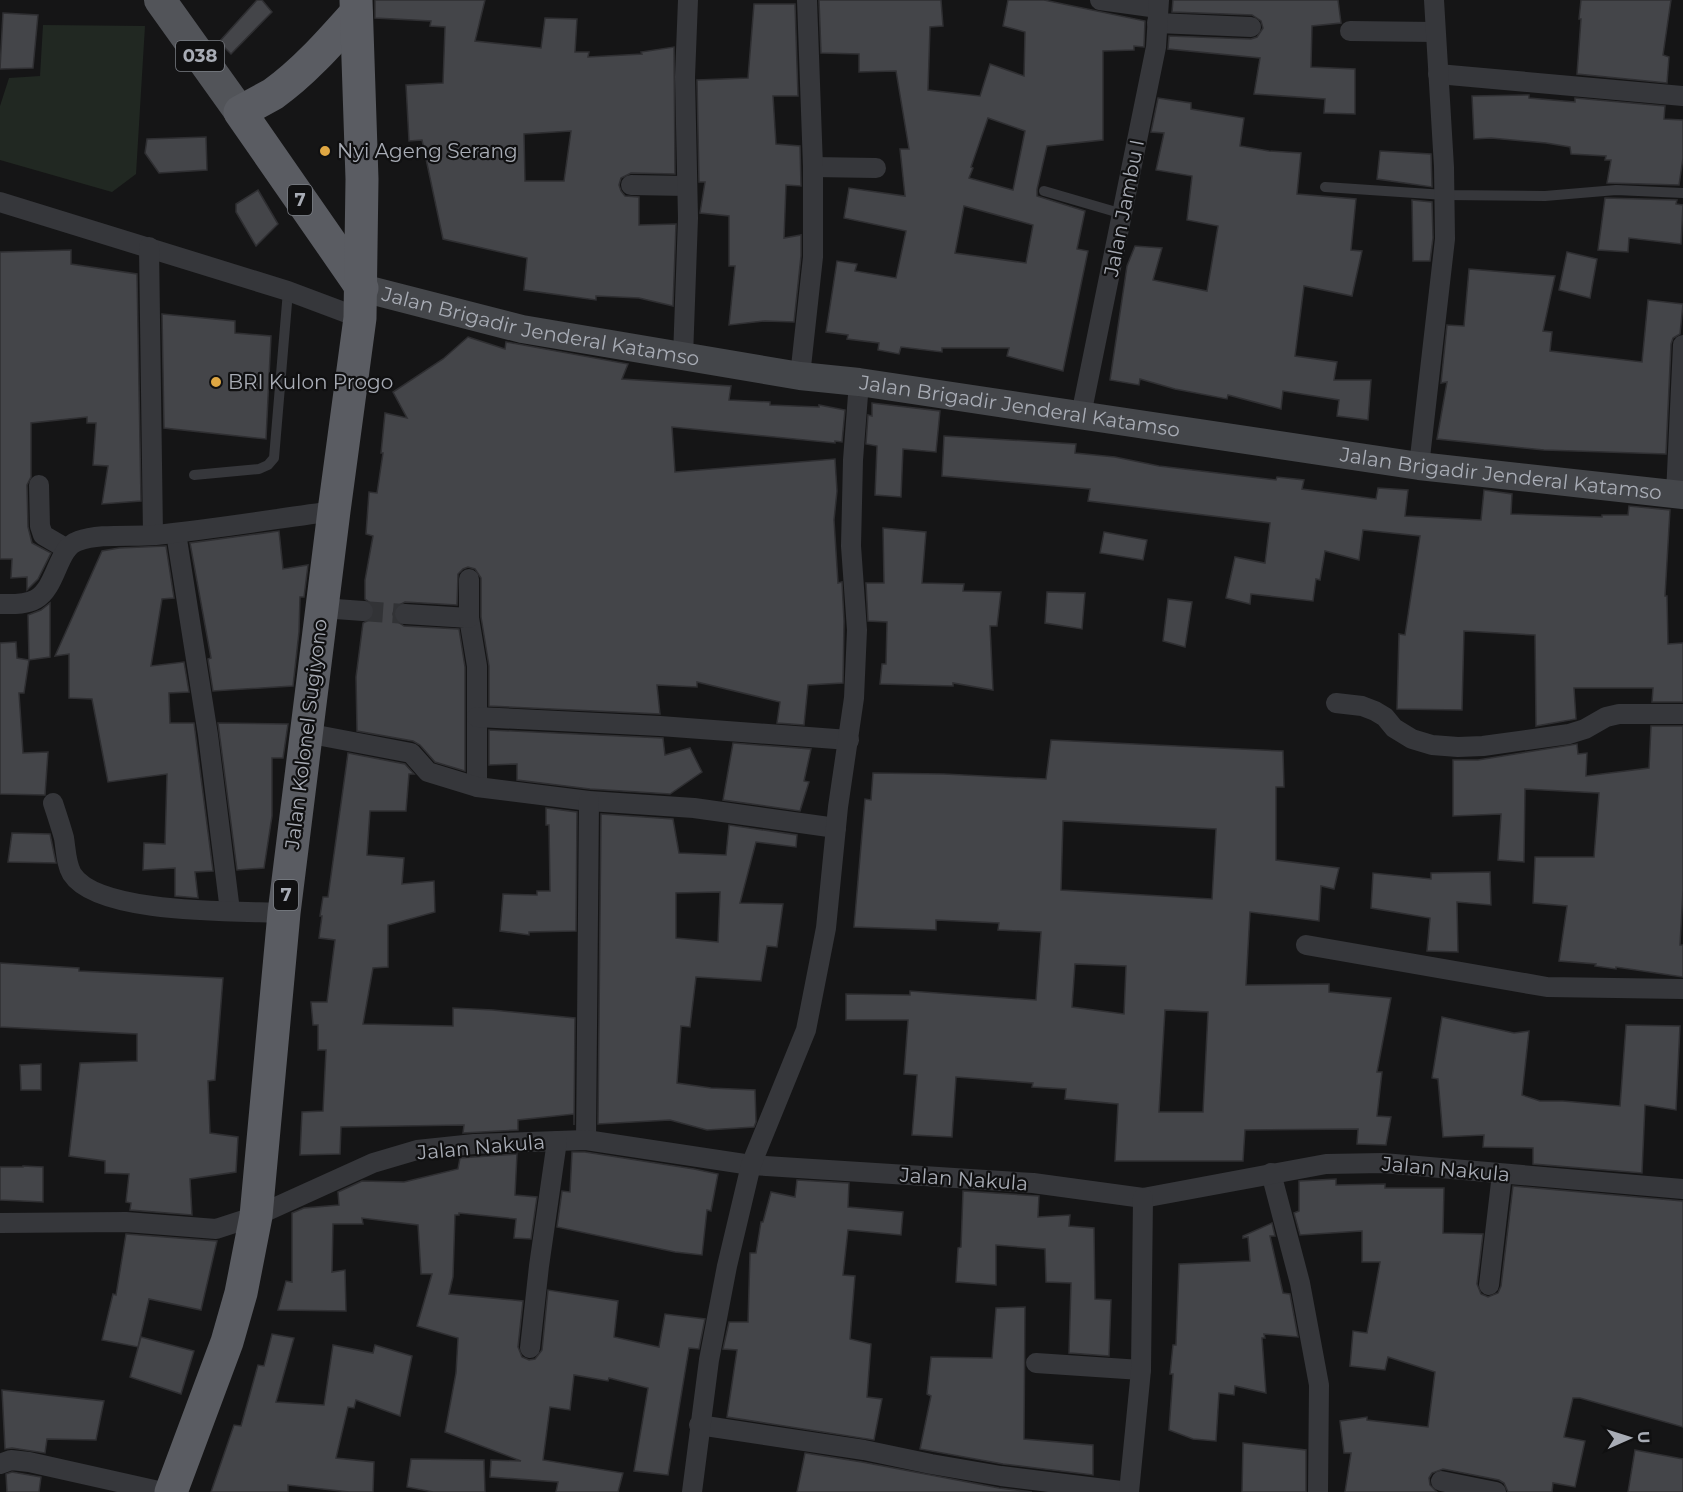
<svg xmlns="http://www.w3.org/2000/svg" width="1683" height="1492" viewBox="0 0 1683 1492" font-family="Montserrat,sans-serif">
<style>
.green{fill:#212822}
.building{fill:#444549;stroke:#2f2f32;stroke-width:1.5;fill-rule:evenodd}
.lines{fill:none;stroke-linecap:round;stroke-linejoin:round}
.minor-tunnel{stroke:#323336;stroke-width:20;stroke-dasharray:20 10;stroke-linecap:butt}
.service{stroke:#36373b;stroke-width:10}
.minor{stroke:#36373b;stroke-width:20}
.secondary{stroke:#44464a;stroke-width:28}
.primary{stroke:#525459;stroke-width:32}
.trunk{stroke:#5a5c62;stroke-width:33}
.poi-dot{fill:#dfa743;stroke:#101011;stroke-width:2}
.labels{text-anchor:middle;stroke-width:4.5;stroke-linejoin:round;paint-order:stroke}
.shield{fill:#101011;stroke:#7a7d84;stroke-width:1.5}
.shield-label{font-size:18px;font-weight:bold;fill:#a8acb5}
.poi-label{font-size:20px;fill:#a8acb5;stroke:#101011;text-anchor:start}
.street-label{font-size:20px;fill:#a8acb5;stroke:#101011}
</style>
<rect width="100%" height="100%" fill="#151516"/>
<!-- green -->
<polygon class="green" points="43,25 145,26 136,174 112,192 0,160 0,106 9,78 40,76"/>
<!-- building -->
<g class="building">
<polygon points="257,0 262,0 272,12 231,54 219,42"/>
<path d="M 375,0 L 485,0 L 475,41 L 541,48 L 545,18 L 577,19 L 575,52 L 589,52 L 588,57 L 642,54 L 641,52 L 674,47 L 675,174 L 631,173 L 621,178 L 619,185 L 621,191 L 625,196 L 639,197 L 639,225 L 676,224 L 673,306 L 639,298 L 596,296 L 596,300 L 524,290 L 527,258 L 443,239 L 422,140 L 409,141 L 406,85 L 443,83 L 445,27 L 430,26 L 431,21 L 375,18 ZM 571,131 L 564,181 L 525,181 L 524,134 Z"/>
<path d="M 819,0 L 941,0 L 943,26 L 930,27 L 928,90 L 980,96 L 990,64 L 1024,76 L 1025,32 L 1003,26 L 1008,0 L 1044,0 L 1145,21 L 1144,47 L 1134,46 L 1134,50 L 1103,51 L 1103,140 L 1047,146 L 1037,189 L 1037,196 L 1085,211 L 1077,249 L 1088,251 L 1063,371 L 1007,356 L 1009,348 L 942,348 L 942,352 L 901,347 L 899,354 L 878,350 L 879,343 L 847,339 L 848,335 L 826,332 L 837,261 L 857,264 L 855,271 L 896,278 L 906,231 L 844,218 L 849,188 L 905,196 L 900,149 L 909,149 L 896,71 L 859,72 L 859,54 L 821,53 ZM 988,118 L 1025,131 L 1013,190 L 969,178 L 973,168 L 971,167 ZM 964,206 L 1033,225 L 1026,263 L 955,253 Z"/>
<polygon points="1173,0 1338,0 1341,23 1312,26 1311,67 1355,69 1355,114 1324,113 1325,99 1254,94 1260,58 1168,49 1169,36 1251,39 1257,37 1263,28 1261,21 1252,15 1172,12"/>
<polygon points="1581,0 1671,0 1663,55 1669,57 1667,83 1577,74 1581,19 1579,19"/>
<polygon points="754,4 795,4 798,96 773,96 776,144 800,146 801,186 786,185 784,238 801,235 801,256 794,322 765,321 729,325 735,266 729,266 729,216 700,213 705,182 699,182 697,80 748,78"/>
<polygon points="3,13 38,15 33,68 0,69"/>
<polygon points="1529,95 1529,98 1575,102 1575,98 1665,106 1664,119 1683,120 1683,158 1679,185 1607,183 1611,160 1605,160 1606,156 1571,154 1570,147 1546,143 1491,138 1474,139 1472,96"/>
<polygon points="1158,98 1191,103 1191,109 1244,118 1240,146 1269,151 1301,153 1297,194 1356,199 1351,250 1362,251 1352,296 1304,286 1295,356 1337,362 1334,380 1371,380 1368,420 1337,416 1339,400 1283,391 1281,409 1228,395 1227,399 1175,389 1140,379 1139,385 1110,380 1127,266 1135,246 1162,248 1153,280 1207,291 1218,226 1187,220 1192,176 1156,170 1164,133 1151,132"/>
<polygon points="206,137 207,170 159,173 145,153 147,139"/>
<polygon points="1380,151 1431,154 1432,187 1377,179"/>
<polygon points="258,190 278,224 256,246 236,212 236,204"/>
<polygon points="1605,198 1677,200 1676,204 1683,205 1681,244 1629,238 1628,252 1598,250"/>
<polygon points="1412,200 1432,202 1433,238 1430,261 1413,261"/>
<polygon points="71,250 71,264 137,274 141,501 102,504 108,466 93,465 96,423 87,423 87,417 31,423 31,477 27,485 28,527 32,543 51,553 38,579 27,590 27,577 11,578 12,559 0,559 0,252"/>
<polygon points="1567,252 1597,259 1590,298 1559,290"/>
<polygon points="1469,269 1555,276 1543,331 1552,332 1550,351 1642,362 1648,300 1683,304 1680,334 1673,338 1671,344 1666,454 1544,450 1437,439 1447,382 1441,383 1447,325 1464,326"/>
<polygon points="162,314 235,321 235,333 271,336 266,439 164,428"/>
<polygon points="468,337 505,349 506,342 628,364 622,379 731,386 729,400 770,402 770,405 819,407 819,405 845,410 842,442 835,441 835,443 672,427 675,472 835,459 837,491 834,520 838,583 842,582 844,621 843,683 808,685 804,725 777,723 780,702 697,682 697,687 657,685 660,714 489,706 489,666 481,617 481,578 475,569 468,567 463,569 458,574 457,605 405,602 395,607 393,614 395,620 404,626 459,629 465,667 465,771 435,762 420,745 413,741 357,731 356,677 363,623 373,618 375,611 373,605 365,599 365,580 373,536 366,534 369,492 377,493 383,453 381,453 385,413 407,418 393,392 443,359"/>
<polygon points="872,403 940,411 936,452 903,449 901,497 875,495 877,446 866,444 868,415 872,416"/>
<polygon points="944,436 1076,444 1075,453 1115,457 1159,466 1276,480 1277,477 1304,480 1302,489 1376,499 1378,488 1408,490 1405,516 1481,520 1484,490 1512,494 1511,514 1602,517 1602,515 1628,515 1629,506 1670,510 1665,596 1667,596 1668,644 1683,643 1683,702 1652,702 1653,688 1574,688 1576,719 1536,726 1535,635 1464,631 1462,710 1397,709 1399,634 1405,635 1420,536 1363,530 1359,560 1325,551 1320,580 1316,579 1313,601 1251,594 1250,604 1226,598 1235,557 1265,563 1270,523 1088,501 1090,489 942,476"/>
<polygon points="883,528 926,532 922,583 964,584 963,591 1001,592 997,626 990,626 993,690 953,683 953,686 880,684 882,664 886,664 887,622 868,621 866,583 884,583"/>
<polygon points="279,531 283,569 308,565 304,597 300,597 299,632 293,686 213,691 208,659 211,658 190,543"/>
<polygon points="1104,532 1147,540 1143,560 1100,553"/>
<polygon points="166,546 174,598 162,599 151,666 184,662 189,692 169,693 170,723 194,723 213,871 195,872 198,898 175,896 175,868 143,870 144,843 165,844 167,774 108,782 92,699 69,698 69,654 55,656 102,551 119,548"/>
<polygon points="1047,592 1085,593 1082,629 1045,623"/>
<polygon points="1168,599 1192,602 1185,647 1163,641"/>
<polygon points="50,603 50,657 29,660 28,615 41,610"/>
<polygon points="16,642 17,658 29,660 24,693 19,693 23,753 48,752 45,795 0,794 0,643"/>
<polygon points="218,723 288,724 283,758 272,758 272,816 264,868 237,870"/>
<polygon points="1651,726 1683,726 1683,891 1680,945 1683,945 1683,977 1616,967 1616,969 1595,966 1596,964 1559,961 1567,906 1533,903 1535,857 1594,857 1599,793 1525,789 1524,862 1498,860 1501,814 1453,816 1453,760 1478,760 1577,744 1578,754 1587,753 1586,776 1649,768"/>
<polygon points="489,730 663,738 665,755 690,748 702,772 670,794 590,789 517,780 517,764 489,765"/>
<path d="M 1051,740 L 1283,751 L 1284,787 L 1276,787 L 1276,860 L 1339,868 L 1334,889 L 1321,886 L 1319,921 L 1250,912 L 1246,985 L 1329,984 L 1329,992 L 1391,998 L 1377,1072 L 1382,1072 L 1377,1116 L 1391,1117 L 1386,1145 L 1357,1144 L 1358,1129 L 1245,1130 L 1243,1161 L 1115,1161 L 1118,1104 L 1065,1099 L 1066,1089 L 1032,1087 L 1033,1083 L 956,1077 L 952,1137 L 912,1135 L 917,1075 L 904,1074 L 908,1020 L 846,1020 L 846,994 L 910,995 L 910,991 L 1036,1000 L 1041,932 L 998,930 L 999,923 L 936,920 L 936,930 L 854,927 L 865,799 L 871,800 L 873,773 L 944,774 L 1046,779 ZM 1063,821 L 1216,829 L 1212,899 L 1061,890 ZM 1075,964 L 1126,966 L 1124,1014 L 1072,1007 ZM 1165,1010 L 1208,1012 L 1203,1112 L 1159,1112 Z"/>
<polygon points="733,743 811,749 804,781 809,782 800,811 723,800"/>
<polygon points="348,753 405,764 414,774 409,774 406,811 370,811 367,855 404,858 402,884 434,881 435,912 388,925 388,967 373,968 363,1024 453,1026 453,1008 493,1010 575,1018 574,1125 574,1114 518,1120 518,1130 463,1133 464,1125 341,1127 340,1154 300,1155 302,1112 323,1111 326,1050 318,1050 318,1025 313,1025 311,1002 327,1002 335,940 319,938 322,916 320,916 323,897 328,897"/>
<polygon points="546,808 577,812 576,931 529,932 529,935 500,931 503,894 537,895 537,891 550,891 549,825 546,825"/>
<path d="M 601,814 L 673,819 L 679,853 L 726,855 L 729,825 L 797,835 L 796,847 L 756,842 L 740,903 L 783,904 L 777,947 L 767,946 L 761,981 L 696,977 L 690,1027 L 681,1026 L 677,1083 L 711,1088 L 755,1090 L 756,1122 L 754,1127 L 707,1130 L 670,1120 L 598,1124 ZM 720,892 L 718,942 L 676,938 L 676,893 Z"/>
<polygon points="12,833 50,834 56,863 8,862"/>
<polygon points="1490,872 1491,905 1457,902 1458,952 1427,951 1430,918 1371,908 1373,873 1431,879 1431,873"/>
<polygon points="0,963 79,968 79,971 223,978 215,1080 208,1081 210,1133 238,1137 236,1172 190,1179 192,1215 130,1210 131,1203 126,1202 129,1174 105,1173 105,1161 69,1156 80,1063 137,1061 137,1034 0,1027"/>
<polygon points="1442,1017 1514,1033 1529,1031 1522,1095 1540,1101 1563,1101 1620,1106 1626,1025 1680,1026 1676,1110 1645,1105 1642,1173 1533,1164 1533,1148 1483,1147 1484,1135 1443,1137 1438,1079 1432,1078"/>
<polygon points="41,1064 41,1090 21,1090 20,1065"/>
<polygon points="572,1152 585,1152 694,1169 718,1174 711,1211 707,1210 702,1255 675,1252 557,1227 562,1191 570,1192"/>
<polygon points="517,1154 515,1195 537,1197 531,1239 514,1238 516,1219 459,1213 459,1215 455,1215 453,1277 449,1294 523,1301 518,1347 522,1357 529,1360 535,1359 542,1350 548,1290 618,1301 614,1337 659,1347 665,1314 705,1319 699,1349 689,1348 668,1475 634,1471 648,1388 609,1378 608,1381 574,1375 570,1410 550,1407 543,1460 623,1473 618,1492 556,1492 558,1482 490,1477 491,1460 521,1461 445,1432 456,1373 458,1338 417,1326 432,1274 421,1274 418,1225 362,1218 363,1224 333,1224 332,1272 345,1270 346,1311 278,1310 286,1281 292,1282 292,1213 304,1208 339,1205 338,1192 362,1181 404,1182 458,1169 460,1158"/>
<polygon points="23,1166 43,1167 43,1202 0,1200 0,1167 23,1167"/>
<polygon points="1336,1179 1336,1185 1385,1184 1385,1188 1444,1188 1443,1233 1483,1234 1477,1284 1481,1294 1488,1297 1498,1293 1501,1286 1513,1186 1683,1201 1683,1427 1580,1398 1573,1398 1564,1437 1585,1441 1575,1487 1553,1483 1552,1492 1508,1492 1504,1483 1499,1480 1443,1469 1432,1473 1429,1478 1430,1485 1437,1492 1345,1492 1351,1453 1344,1453 1340,1421 1367,1417 1367,1420 1428,1427 1435,1372 1388,1357 1385,1370 1350,1366 1353,1331 1367,1333 1380,1262 1362,1262 1362,1231 1300,1235 1294,1213 1299,1211 1299,1181"/>
<polygon points="797,1180 849,1183 848,1207 903,1212 901,1235 848,1230 843,1275 855,1276 850,1339 871,1344 867,1397 882,1399 874,1440 727,1417 737,1350 723,1349 729,1322 748,1322 750,1253 756,1253 761,1222 763,1222 771,1192 795,1197"/>
<polygon points="963,1191 1039,1196 1038,1217 1070,1215 1069,1226 1094,1228 1095,1299 1111,1300 1109,1356 1069,1353 1071,1283 1046,1282 1045,1249 996,1245 996,1285 956,1282 958,1248 961,1247"/>
<polygon points="1272,1223 1275,1236 1270,1236 1283,1293 1290,1294 1298,1337 1264,1334 1265,1338 1262,1338 1266,1393 1235,1386 1234,1395 1219,1393 1216,1441 1193,1439 1169,1430 1173,1374 1170,1374 1173,1345 1176,1345 1179,1264 1250,1261 1248,1237 1243,1238 1243,1236"/>
<polygon points="126,1234 217,1241 201,1310 149,1299 138,1347 102,1340 113,1294 116,1295"/>
<polygon points="1025,1307 1024,1439 1093,1445 1093,1475 1003,1464 920,1449 931,1396 927,1394 931,1357 992,1358 996,1308"/>
<polygon points="272,1334 294,1338 276,1402 324,1405 333,1345 373,1353 375,1345 412,1356 400,1416 356,1400 354,1408 348,1407 336,1458 374,1462 373,1492 349,1492 288,1485 288,1492 211,1492 234,1425 241,1426 258,1365 264,1366"/>
<polygon points="141,1337 194,1351 181,1394 130,1377"/>
<polygon points="2,1390 104,1401 96,1440 47,1439 45,1453 12,1448 5,1449"/>
<polygon points="1243,1443 1306,1450 1306,1492 1242,1492"/>
<polygon points="1635,1450 1683,1459 1683,1492 1628,1492"/>
<polygon points="805,1453 862,1462 999,1488 1032,1492 797,1492"/>
<polygon points="411,1459 484,1460 485,1492 433,1492 407,1487"/>
<polygon points="12,1472 41,1477 39,1492 7,1492 6,1474"/>
</g>
<g class="lines">
<!-- minor-tunnel -->
<polyline class="minor-tunnel" points="363,611 405,614"/>
<!-- service -->
<g class="service">
<polyline points="1325,187 1445,195 1545,196 1616,190 1683,193"/>
<polyline points="1044,191 1123,214"/>
<polyline points="194,475 259,469 268,465 274,458 288,291"/>
</g>
<!-- minor -->
<g class="minor">
<polyline points="1100,0 1158,8"/>
<polyline points="1157,23 1251,27"/>
<polyline points="1350,31 1435,32"/>
<polyline points="1438,74 1683,96"/>
<polyline points="813,167 876,168"/>
<polyline points="631,185 687,186"/>
<polyline points="0,202 288,291 360,318"/>
<polyline points="149,247 153,535"/>
<polyline points="683,357 688,218 685,77 688,0"/>
<polyline points="800,376 813,257 813,167 807,0"/>
<polyline points="1081,415 1156,47 1159,0"/>
<polyline points="1419,466 1445,239 1444,167 1434,0"/>
<polyline points="39,485 40,526 43,535 67,549"/>
<polyline points="1676,494 1683,345"/>
<polyline points="176,533 208,735 230,911"/>
<path d="M 0,604 C 12,604 26,605 36,599 C 57,587 57,548 78,541 C 100,533 132,537 156,535 C 215,529 275,519 334,511"/>
<polyline points="322,608 363,611"/>
<polyline points="405,614 469,618 477,666 477,787"/>
<polyline points="469,618 469,579"/>
<polyline points="1336,703 1362,706 1375,711 1385,717 1394,728 1412,739 1432,745 1458,747 1483,746 1569,734 1585,729 1606,717 1619,714 1683,714"/>
<polyline points="477,717 660,726 849,740"/>
<polyline points="306,733 411,753 428,772 477,787 589,801 694,808 836,828"/>
<path d="M 53,803 C 57,815 61,827 64,838 C 66,850 66,864 72,874 C 98,915 238,911 284,913"/>
<polyline points="1306,945 1547,987 1683,989"/>
<polyline points="586,1140 589,801"/>
<polyline points="1271,1173 1300,1283 1319,1385 1318,1492"/>
<polyline points="0,1223 126,1222 216,1229 256,1216 373,1163 417,1150 474,1144 557,1141 586,1140 751,1165 1033,1183 1143,1198 1326,1164 1383,1163 1683,1189"/>
<polyline points="1489,1285 1502,1174"/>
<polyline points="530,1348 539,1266 557,1141"/>
<polyline points="1036,1363 1141,1370"/>
<polyline points="699,1425 864,1450 931,1464 1001,1476 1129,1492"/>
<polyline points="0,1464 11,1460 29,1462 163,1492"/>
<polyline points="1441,1481 1496,1492"/>
<polyline points="692,1492 709,1360 727,1266 751,1165 806,1030 826,928 838,807 854,698 857,630 851,546 853,460 859,382"/>
<polyline points="1129,1492 1141,1370 1143,1198"/>
</g>
<!-- secondary -->
<path class="secondary" id="s1" d="M 362,288 L 522,329 L 800,376 L 859,382 L 1419,466 L 1683,495"/>
<!-- primary -->
<polyline class="primary" points="160,0 240,112"/>
<!-- trunk -->
<g class="trunk">
<path d="M 356,13 C 331,41 304,72 273,94 C 262,100 251,106 240,112 L 362,288"/>
<polyline points="171,1492 227,1342 241,1293 256,1216 284,913 334,511 360,318 362,179 356,0"/>
</g>
</g>
<!-- markers -->
<g class="poi-dot">
<circle cx="325" cy="151" r="6"/>
<circle cx="216" cy="382" r="6"/>
</g>
<g class="labels">
<!-- shield labels -->
<g class="shield">
<rect x="176" y="41" width="48" height="30" rx="4.5"/>
<rect x="288" y="185" width="24" height="30" rx="4.5"/>
<rect x="274" y="880" width="24" height="30" rx="4.5"/>
</g>
<g class="shield-label">
<text x="200" y="62">038</text>
<text x="300" y="206">7</text>
<text x="286" y="901">7</text>
</g>
<!-- poi labels -->
<g class="poi-label">
<text x="337" y="158">Nyi Ageng Serang</text>
<text x="228" y="389">BRI Kulon Progo</text>
</g>
<!-- street labels -->
<g class="street-label">
<text transform="translate(1124 208) rotate(-79)" y="7">Jalan Jambu I</text>
<text dy="7" stroke="none"><textPath href="#s1" startOffset="183">Jalan Brigadir Jenderal Katamso</textPath></text>
<text dy="7" stroke="none"><textPath href="#s1" startOffset="669">Jalan Brigadir Jenderal Katamso</textPath></text>
<text dy="7" stroke="none"><textPath href="#s1" startOffset="1155">Jalan Brigadir Jenderal Katamso</textPath></text>
<text transform="translate(306 734) rotate(-83)" y="7">Jalan Kolonel Sugiyono</text>
<text transform="translate(481 1147) rotate(-5)" y="7">Jalan Nakula</text>
<text transform="translate(1446 1169) rotate(5)" y="7">Jalan Nakula</text>
<text transform="translate(964 1179) rotate(4)" y="7">Jalan Nakula</text>
</g>
</g>
<!-- north arrow -->
<g transform="translate(1629 1438) rotate(87)" stroke="#101011" stroke-width="4.5" paint-order="stroke">
<path d="M0-4.5L10 22L0 15L-10 22Z" fill="#a8acb5"/>
<text y="-9" font-size="16" font-weight="bold" text-anchor="middle" fill="#a8acb5">U</text>
</g>
</svg>
